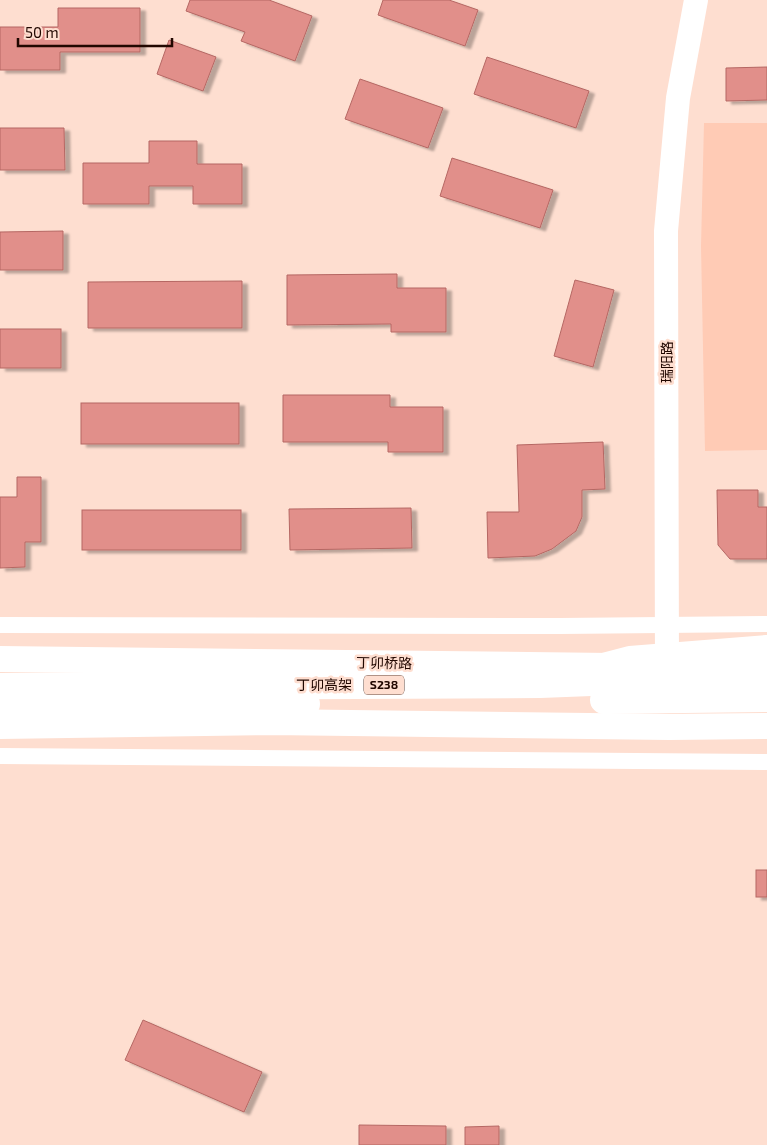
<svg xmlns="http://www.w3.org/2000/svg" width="767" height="1145" viewBox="0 0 767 1145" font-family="'Exo 2','Noto Sans SC',sans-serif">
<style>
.built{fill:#ffcbb5}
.building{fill:#e18f8a;stroke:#b56763;filter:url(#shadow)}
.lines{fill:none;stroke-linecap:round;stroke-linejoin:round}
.street{stroke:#fff;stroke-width:16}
.secondary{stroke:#fff;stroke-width:24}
.primary{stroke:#fff;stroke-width:26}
.highway{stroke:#fff;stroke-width:28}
.labels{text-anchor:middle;stroke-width:5;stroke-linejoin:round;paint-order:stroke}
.shield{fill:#feded0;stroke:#63483e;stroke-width:1}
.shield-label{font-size:12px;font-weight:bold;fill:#210700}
.street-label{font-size:14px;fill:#210700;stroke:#feded0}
</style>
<defs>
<filter id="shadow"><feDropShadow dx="5.5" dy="3" stdDeviation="1" flood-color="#0004"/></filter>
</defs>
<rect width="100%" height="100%" fill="#feded0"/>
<!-- built -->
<polygon class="built" points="704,123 767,123 767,450 705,451 701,246"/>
<!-- building -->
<g class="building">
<polygon points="190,0 269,0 312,16 295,61 241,41 245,32 186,11"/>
<polygon points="383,0 449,0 478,10 465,46 378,15"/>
<polygon points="58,8 140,8 140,52 60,52 60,70 0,70 0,27 58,27"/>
<polygon points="169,40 216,57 203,91 157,74"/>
<polygon points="487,57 589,91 576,128 474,94"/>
<polygon points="767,67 767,100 726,101 726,68"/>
<polygon points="360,79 443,108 428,148 345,119"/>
<polygon points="0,128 64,128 65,170 0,170"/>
<polygon points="149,141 197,141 197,164 242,164 242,204 193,204 193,186 149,186 149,204 83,204 83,163 149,163"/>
<polygon points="452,158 553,190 540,228 440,196"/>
<polygon points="63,231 63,270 0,270 0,232"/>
<polygon points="397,274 397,288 446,288 446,332 391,332 391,324 287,325 287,275"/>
<polygon points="575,280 614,290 593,367 554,356"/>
<polygon points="242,281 242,328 88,328 88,282"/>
<rect x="0" y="329" width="61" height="39"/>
<polygon points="283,395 390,395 390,407 443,407 443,452 388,452 388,442 283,442"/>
<rect x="81" y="403" width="158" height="41"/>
<polygon points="603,442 605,489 582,490 582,517 576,531 552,549 535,556 488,558 487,512 519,512 517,445"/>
<polygon points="17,477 41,477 41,542 25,542 25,567 0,568 0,497 17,497"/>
<polygon points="717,490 758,490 758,507 767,507 767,559 730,559 718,545"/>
<polygon points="411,508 412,548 290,550 289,509"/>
<rect x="82" y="510" width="159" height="40"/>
<rect x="756" y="870" width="11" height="27"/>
<polygon points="143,1020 262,1072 244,1112 125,1060"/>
<polygon points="359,1125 446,1126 446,1145 359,1145"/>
<polygon points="499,1126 499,1145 465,1145 465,1127"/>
</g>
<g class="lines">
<!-- street -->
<g class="street">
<polyline points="0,625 560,626 767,624"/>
<polyline points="0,756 767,762"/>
</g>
<!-- secondary -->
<polyline class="secondary" points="667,675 666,231 678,98 696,0"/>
<!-- primary -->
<g class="primary">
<polyline points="0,659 611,666"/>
<polyline points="0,726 271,722 669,727 767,726"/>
</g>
<!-- highway -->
<g class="highway">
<polyline points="588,671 630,660 767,649"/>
<polyline points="0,687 540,684 767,675"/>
<polyline points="604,700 767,698"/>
<polyline points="0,712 306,704"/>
</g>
</g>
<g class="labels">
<!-- shield labels -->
<rect class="shield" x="364" y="675.5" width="40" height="19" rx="4"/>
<g class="shield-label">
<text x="384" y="689">S238</text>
</g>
<!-- street labels -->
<g class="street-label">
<text transform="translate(667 362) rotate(-90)" y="5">瑞阳路</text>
<text transform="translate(384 663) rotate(1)" y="5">丁卯桥路</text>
<text x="324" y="690">丁卯高架</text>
</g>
</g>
<!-- scale -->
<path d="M18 38v8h154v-8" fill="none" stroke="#210700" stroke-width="2.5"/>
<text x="25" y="38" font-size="15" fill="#210700" stroke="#feded0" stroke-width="4" paint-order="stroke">50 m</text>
</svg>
